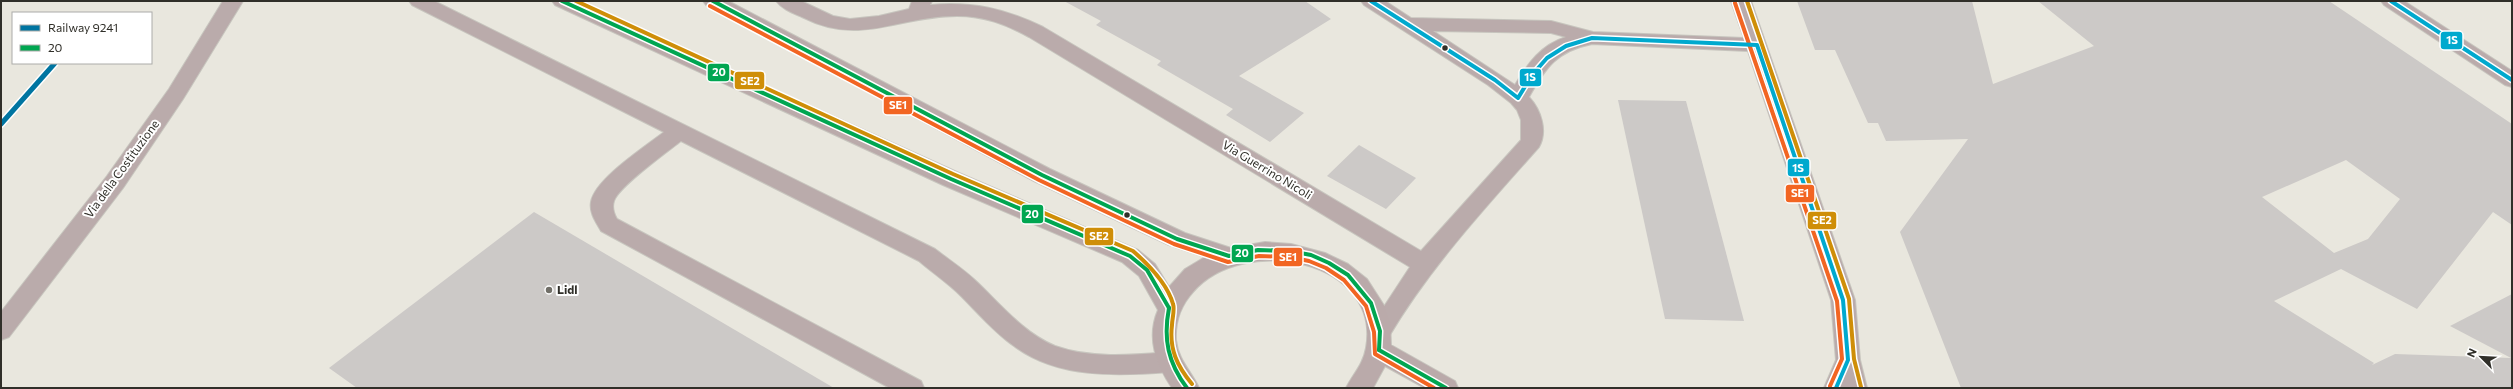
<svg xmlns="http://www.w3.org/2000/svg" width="2513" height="389" viewBox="0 0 2513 389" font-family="Commissioner,sans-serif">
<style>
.building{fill:#ccc9c7;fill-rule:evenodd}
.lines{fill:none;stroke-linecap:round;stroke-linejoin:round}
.minor-casing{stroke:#c7c5be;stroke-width:2}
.major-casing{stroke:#c7c5be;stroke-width:2}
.minor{fill:#baabab;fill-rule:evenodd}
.major{fill:#baaaaa;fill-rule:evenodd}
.bus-1-casing{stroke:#fff;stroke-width:7}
.bus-2-casing{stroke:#fff;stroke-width:7}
.bus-3-casing{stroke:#fff;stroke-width:7}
.bus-4-casing{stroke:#fff;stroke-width:7}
.bus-1{stroke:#00a651;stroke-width:4}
.bus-2{stroke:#f26522;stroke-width:4}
.bus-3{stroke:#cf8e08;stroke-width:4}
.bus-4{stroke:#00a9ce;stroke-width:4}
.rail-1-casing{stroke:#fff;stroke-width:8}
.rail-1{stroke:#0075a1;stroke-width:5}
.bus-dot{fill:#302f29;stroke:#fff;stroke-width:1.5}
.poi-dot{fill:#716f68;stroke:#fff;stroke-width:1.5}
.labels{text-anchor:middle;stroke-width:4;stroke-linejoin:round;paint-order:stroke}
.street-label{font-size:12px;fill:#302f29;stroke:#fff}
.poi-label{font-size:12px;font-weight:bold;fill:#302f29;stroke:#fff;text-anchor:start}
.line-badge{stroke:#fff;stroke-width:1.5}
.badge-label{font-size:11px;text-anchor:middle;font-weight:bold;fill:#fff}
</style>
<rect width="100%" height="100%" fill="#e9e7de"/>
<!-- building -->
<g class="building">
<polygon points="1064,1 1305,1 1331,19 1239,76 1304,113 1270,142 1226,115 1233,109 1157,65 1161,61 1096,25 1101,21"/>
<path d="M 1797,1 L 1972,1 L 1993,84 L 2094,46 L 2038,1 L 2329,1 L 2512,124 L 2512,225 L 2493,212 L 2417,309 L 2341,269 L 2274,301 L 2374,363 L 2372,365 L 2395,354 L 2511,358 L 2450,326 L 2512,294 L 2512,388 L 1961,388 L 1900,232 L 1968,139 L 1886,141 L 1878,123 L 1868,123 L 1835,50 L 1815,50 ZM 2346,160 L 2400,199 L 2368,239 L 2334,253 L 2262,197 Z"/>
<polygon points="1618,100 1686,101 1744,321 1665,319"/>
<polygon points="1359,145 1416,178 1386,209 1327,176"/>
<polygon points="534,212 834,388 357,388 329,368"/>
</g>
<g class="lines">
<defs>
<g id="minor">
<polygon points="223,1 243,1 183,99 123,188 9,337 1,340 1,312 107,176 169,89"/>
<path d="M 409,1 L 434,1 L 935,249 C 949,260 965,270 978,283 C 1002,306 1024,333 1055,346 C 1091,359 1133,355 1170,352 L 1179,355 L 1182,362 L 1179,369 L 1170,372 C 1118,376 1058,379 1014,346 C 994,332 978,313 961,296 C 948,283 933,273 919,261 L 681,141 C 667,152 618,187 614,201 C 612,207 614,214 617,219 L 921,381 L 924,388 L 890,388 L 601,231 C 596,222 589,213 591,202 C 595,179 645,147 664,132 L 412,5 Z"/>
<path d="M 776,1 L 801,1 L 833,16 L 850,19 L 879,16 L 909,9 L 912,1 L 932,1 L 930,5 C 972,1 1006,9 1043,27 L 1421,251 L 1521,140 L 1521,120 L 1517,110 L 1511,103 L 1488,85 L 1364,5 L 1361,1 L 1385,1 L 1411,18 L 1551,21 L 1593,32 L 1744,38 L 1731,1 L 1751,1 L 1855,300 L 1860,360 L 1867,388 L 1824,388 L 1836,360 L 1831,300 L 1748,51 L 1592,44 C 1557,51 1546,67 1529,97 C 1541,110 1548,131 1539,147 C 1485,208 1430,267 1388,338 L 1380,341 L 1372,338 L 1368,331 L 1410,267 L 1029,37 C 1005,24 984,16 957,16 C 897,16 861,47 802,17 C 793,13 782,9 776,1 ZM 1433,31 L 1551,33 L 1566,37 C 1541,45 1528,63 1515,85 Z"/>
<polygon points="2381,1 2404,1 2512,71 2512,87 2505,85 2384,5"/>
</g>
<path id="major" d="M 552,1 L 578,1 L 959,173 L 1138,250 L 1155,264 L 1169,287 L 1185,269 L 1205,257 L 1169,245 L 1034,181 L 706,5 L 703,1 L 728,1 L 1050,169 L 1185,233 L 1231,248 L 1265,242 L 1291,244 L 1325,253 L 1348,264 L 1367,279 L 1385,307 L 1390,322 L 1391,345 L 1455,381 L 1458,388 L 1425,388 L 1385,366 L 1373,388 L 1346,388 C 1353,374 1363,365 1366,348 C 1382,260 1244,233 1193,292 C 1181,305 1175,322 1176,340 C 1178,360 1191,371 1199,388 L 1172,388 C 1156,364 1146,338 1158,310 L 1139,276 L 1122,262 L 943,185 L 555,5 Z"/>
</defs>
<!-- minor casing -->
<use href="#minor" class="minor-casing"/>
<!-- major casing -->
<use href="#major" class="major-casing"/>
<!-- minor -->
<use href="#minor" class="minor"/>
<!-- major -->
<use href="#major" class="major"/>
<defs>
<g id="bus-1">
<polyline points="562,1 951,179 1130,256 1147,270 1169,308"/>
<polyline points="713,1 1042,175 1177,239 1229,256 1258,250 1290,251 1311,255 1329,263 1348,275 1371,303 1380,331 1379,350"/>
<path d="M 1169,308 C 1163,339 1168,363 1187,388"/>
<polyline points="1379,350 1446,388"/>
</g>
<g id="bus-2">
<polyline points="1735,3 1837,301 1842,359 1830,386"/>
<polyline points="710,6 1039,180 1174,244 1228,262 1259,256 1289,257 1309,261 1326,268 1344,280 1366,306 1374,332 1375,354 1434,388"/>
</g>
<g id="bus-3">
<path d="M 576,1 L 953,174 L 1133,251 C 1149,265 1167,283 1173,304 C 1175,310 1172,319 1172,325 C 1169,349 1177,366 1192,384"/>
<polyline points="1747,1 1849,299 1854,359 1861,387"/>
</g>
<g id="bus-4">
<polyline points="1371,1 1495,80 1518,98 1532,75 1547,58 1566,46 1592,38 1757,45 1843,300 1848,360 1836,388"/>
<polyline points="2391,1 2512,80"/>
</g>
</defs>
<!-- bus-1 casing -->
<use href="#bus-1" class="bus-1-casing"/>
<!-- bus-2 casing -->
<use href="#bus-2" class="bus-2-casing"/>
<!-- bus-3 casing -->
<use href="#bus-3" class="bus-3-casing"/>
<!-- bus-4 casing -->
<use href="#bus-4" class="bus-4-casing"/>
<!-- bus-1 -->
<use href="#bus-1" class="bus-1"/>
<!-- bus-2 -->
<use href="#bus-2" class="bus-2"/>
<!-- bus-3 -->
<use href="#bus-3" class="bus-3"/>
<!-- bus-4 -->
<use href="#bus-4" class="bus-4"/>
<defs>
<polyline id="rail-1" points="1,124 55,63"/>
</defs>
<!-- rail-1 casing -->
<use href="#rail-1" class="rail-1-casing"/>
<!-- rail-1 -->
<use href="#rail-1" class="rail-1"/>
</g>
<!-- markers -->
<g class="bus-dot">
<circle cx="1445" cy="48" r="3.5"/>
<circle cx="1127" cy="215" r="3.5"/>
</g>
<circle class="poi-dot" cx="549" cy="290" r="4"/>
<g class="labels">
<!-- street labels -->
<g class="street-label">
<text transform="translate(122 169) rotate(-54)" y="4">Via della Costituzione</text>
<text transform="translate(1267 170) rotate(31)" y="4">Via Guerrino Nicoli</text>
</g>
<!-- poi labels -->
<g class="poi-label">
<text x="557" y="294">Lidl</text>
</g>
</g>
<g class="line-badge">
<rect x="2440" y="31" width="23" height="19" rx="4" fill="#00a9ce"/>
<rect x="707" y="63" width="23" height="19" rx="4" fill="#00a651"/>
<rect x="1519" y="68" width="23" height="19" rx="4" fill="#00a9ce"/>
<rect x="734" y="71" width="31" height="19" rx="4" fill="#cf8e08"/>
<rect x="883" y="96" width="30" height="19" rx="4" fill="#f26522"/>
<rect x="1787" y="158" width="23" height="19" rx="4" fill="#00a9ce"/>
<rect x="1785" y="184" width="30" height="19" rx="4" fill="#f26522"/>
<rect x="1021" y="204" width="23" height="20" rx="4" fill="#00a651"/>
<rect x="1807" y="211" width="30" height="19" rx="4" fill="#cf8e08"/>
<rect x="1084" y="227" width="30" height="19" rx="4" fill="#cf8e08"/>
<rect x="1231" y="244" width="23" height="19" rx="4" fill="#00a651"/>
<rect x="1273" y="247" width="30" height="20" rx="4" fill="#f26522"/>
</g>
<g class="badge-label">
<text x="2452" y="44">1S</text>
<text x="719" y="76">20</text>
<text x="1530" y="81">1S</text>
<text x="750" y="85">SE2</text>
<text x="898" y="109">SE1</text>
<text x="1798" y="172">1S</text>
<text x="1800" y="197">SE1</text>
<text x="1032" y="218">20</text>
<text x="1822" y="224">SE2</text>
<text x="1099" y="240">SE2</text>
<text x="1242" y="257">20</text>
<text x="1288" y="261">SE1</text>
</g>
<!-- border -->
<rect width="2513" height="389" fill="none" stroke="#302f29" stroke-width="4"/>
<!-- legend -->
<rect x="12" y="12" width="140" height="52" fill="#ffffff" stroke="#acaca9"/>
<rect x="20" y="25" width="20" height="6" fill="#0075a1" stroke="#acaca9"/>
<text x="48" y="32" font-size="12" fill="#302f29">Railway 9241</text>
<rect x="20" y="45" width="20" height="6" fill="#00a651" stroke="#acaca9"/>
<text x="48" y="52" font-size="12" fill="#302f29">20</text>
<!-- north arrow -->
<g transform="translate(2481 357) rotate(294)" stroke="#ffffff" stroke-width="3" paint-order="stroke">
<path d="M0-3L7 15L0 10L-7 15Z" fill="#302f29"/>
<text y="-6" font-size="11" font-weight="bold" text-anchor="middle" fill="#302f29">N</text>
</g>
</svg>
